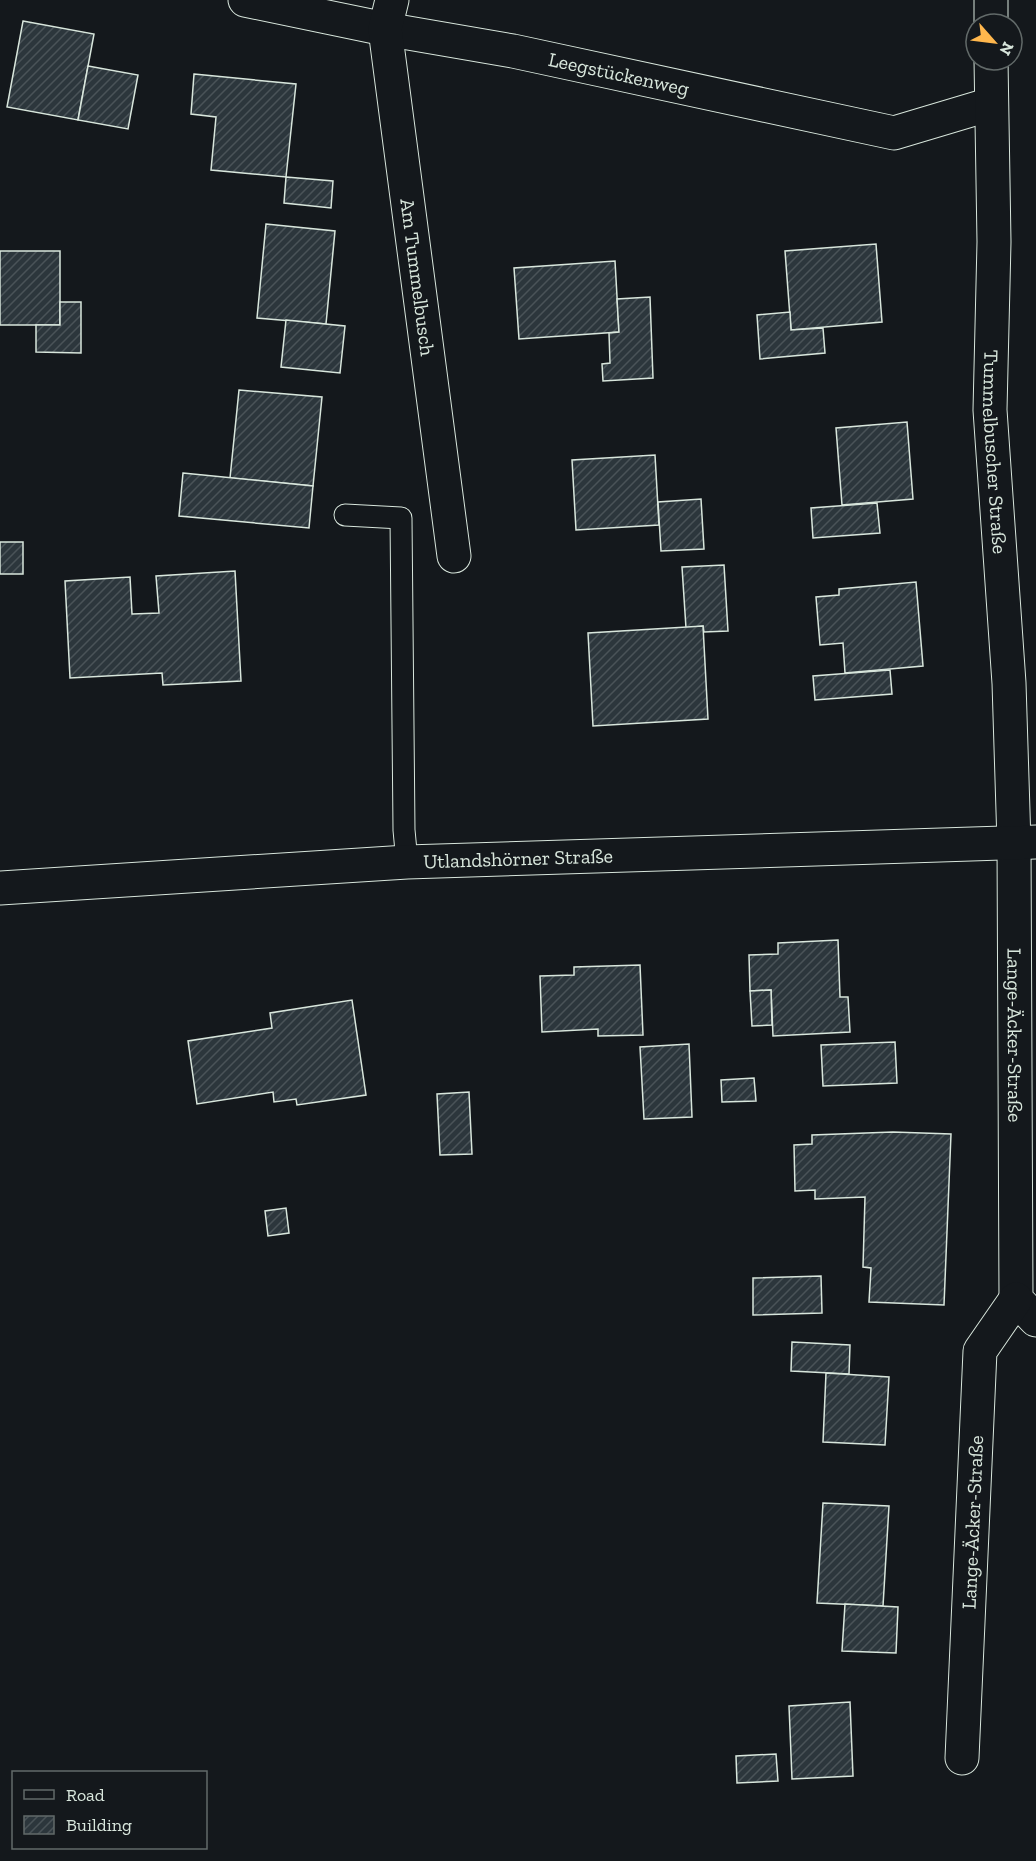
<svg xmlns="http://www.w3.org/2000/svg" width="1036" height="1861" viewBox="0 0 1036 1861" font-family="'Zilla Slab',serif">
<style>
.building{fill:url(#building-hatch);stroke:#d8e6dc;stroke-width:1.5}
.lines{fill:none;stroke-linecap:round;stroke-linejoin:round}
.service-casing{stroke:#d8e6dc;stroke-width:23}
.minor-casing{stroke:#d8e6dc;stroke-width:35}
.tertiary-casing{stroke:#d8e6dc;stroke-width:35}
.service{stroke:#14181c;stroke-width:21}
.minor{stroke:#14181c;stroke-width:33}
.tertiary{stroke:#14181c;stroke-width:33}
.labels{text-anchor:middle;stroke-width:4.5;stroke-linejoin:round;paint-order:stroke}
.street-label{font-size:20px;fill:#d8e6dc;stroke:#14181c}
</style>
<defs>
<pattern id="building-hatch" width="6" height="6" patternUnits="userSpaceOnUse" patternTransform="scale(1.5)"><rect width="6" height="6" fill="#2c363c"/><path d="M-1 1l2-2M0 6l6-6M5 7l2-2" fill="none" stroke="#4a5358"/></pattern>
</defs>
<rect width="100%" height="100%" fill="#14181c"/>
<!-- building -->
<g class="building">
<polygon points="23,21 94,34 78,120 7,107"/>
<polygon points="88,66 138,75 128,129 78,120"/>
<polygon points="194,74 296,84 286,177 211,170 216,117 191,114"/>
<polygon points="286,177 333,181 331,208 284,203"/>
<polygon points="266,224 335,231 326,324 257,318"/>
<polygon points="876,244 882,322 791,330 785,251"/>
<rect x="0" y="251" width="60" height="74"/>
<polygon points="615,261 619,332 519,339 514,268"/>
<polygon points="650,297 653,378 603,381 602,364 610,363 609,333 619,332 617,299"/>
<polygon points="60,302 81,302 81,353 36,352 36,325 60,325"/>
<polygon points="790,312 791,330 823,328 825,353 760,359 757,315"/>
<polygon points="286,320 345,326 340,373 281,367"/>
<polygon points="239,390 322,397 313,486 230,478"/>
<polygon points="907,422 913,499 842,505 836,428"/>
<polygon points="655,455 659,525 576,530 572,460"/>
<polygon points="183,473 313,486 309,528 179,516"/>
<polygon points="701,499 704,549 661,551 658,502"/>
<polygon points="877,503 880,533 813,538 811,508"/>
<rect x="0" y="542" width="23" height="32"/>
<polygon points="724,565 728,631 704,632 703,626 686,628 682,567"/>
<polygon points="235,571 241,681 163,685 162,673 70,678 65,581 130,577 132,614 159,613 156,576"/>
<polygon points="916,582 923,666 845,673 843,643 820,645 816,597 839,595 839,589"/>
<polygon points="703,626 708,719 593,726 588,633"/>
<polygon points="890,670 892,694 815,700 813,676"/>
<polygon points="838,940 840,997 848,997 850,1032 773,1036 771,990 750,991 749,955 778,954 778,943"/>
<polygon points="640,965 643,1035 598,1036 598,1029 542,1032 540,976 574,975 574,967"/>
<polygon points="771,990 772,1025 752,1026 750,991"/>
<polygon points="352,1000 366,1095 297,1105 296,1099 274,1102 273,1092 197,1104 188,1041 272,1028 270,1013"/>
<polygon points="895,1042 897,1083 823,1086 821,1045"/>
<polygon points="689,1044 692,1117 644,1119 640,1047"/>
<polygon points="754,1078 756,1101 722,1102 721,1080"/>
<polygon points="469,1092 472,1154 440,1155 437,1094"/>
<polygon points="893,1132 951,1134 944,1305 869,1302 871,1268 863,1267 865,1197 815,1199 815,1190 795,1191 794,1145 812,1144 812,1135"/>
<polygon points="286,1208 289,1233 268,1236 265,1211"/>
<polygon points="821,1276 822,1313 753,1315 753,1278"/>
<polygon points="792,1342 850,1345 849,1374 791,1371"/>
<polygon points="826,1373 889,1377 885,1445 823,1442"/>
<polygon points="823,1503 889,1506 883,1606 817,1603"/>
<polygon points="845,1604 898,1607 896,1653 842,1651"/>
<polygon points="850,1702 853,1776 792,1779 789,1706"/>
<polygon points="776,1754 778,1781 737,1783 736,1756"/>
</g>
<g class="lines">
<defs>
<polyline id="service" points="345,515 401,518 404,830 407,862"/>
<g id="minor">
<path id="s1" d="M 245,0 L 385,29 L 513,51 L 894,133 L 991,104"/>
<path id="s2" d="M 392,0 L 385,29 L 454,556"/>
<polyline points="991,24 991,0"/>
<path id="s3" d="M 991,60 L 994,242 L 990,410 L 1009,683 L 1014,843 L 1016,1299 L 1036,1320"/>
<path id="s4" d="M 962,1758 L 980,1351 L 1016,1299"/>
</g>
<g id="tertiary">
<path id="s5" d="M 0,888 L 407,862 L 1036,842"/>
</g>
</defs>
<!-- service casing -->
<use href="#service" class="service-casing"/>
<!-- minor casing -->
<use href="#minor" class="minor-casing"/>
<!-- tertiary casing -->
<use href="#tertiary" class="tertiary-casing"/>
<!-- service -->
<use href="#service" class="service"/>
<!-- minor -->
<use href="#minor" class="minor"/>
<!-- tertiary -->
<use href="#tertiary" class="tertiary"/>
</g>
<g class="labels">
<!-- street labels -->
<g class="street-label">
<text dy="7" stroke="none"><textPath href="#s1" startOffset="381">Leegstückenweg</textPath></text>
<text dy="7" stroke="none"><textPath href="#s2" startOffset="280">Am Tummelbusch</textPath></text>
<text dy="7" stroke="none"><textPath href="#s3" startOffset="392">Tummelbuscher Straße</textPath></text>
<text dy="7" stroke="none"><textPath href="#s5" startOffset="519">Utlandshörner Straße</textPath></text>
<text dy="7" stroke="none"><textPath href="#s3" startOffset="976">Lange-Äcker-Straße</textPath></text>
<text dy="7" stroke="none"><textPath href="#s4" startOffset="236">Lange-Äcker-Straße</textPath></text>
</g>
</g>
<!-- legend -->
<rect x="12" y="1771" width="195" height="78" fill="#14181c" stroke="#626a69" stroke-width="1.5"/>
<rect x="24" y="1790" width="30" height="9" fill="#14181c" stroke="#626a69" stroke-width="1.5"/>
<text x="66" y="1801" font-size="18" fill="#d8e6dc">Road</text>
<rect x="24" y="1816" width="30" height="18" fill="url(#building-hatch)" stroke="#626a69" stroke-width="1.5"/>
<text x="66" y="1831" font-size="18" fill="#d8e6dc">Building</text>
<!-- north arrow -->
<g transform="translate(994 42) rotate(118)"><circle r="28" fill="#14181c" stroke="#626a69" stroke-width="1.5"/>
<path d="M0-4.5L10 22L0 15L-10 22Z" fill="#ffb74d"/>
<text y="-9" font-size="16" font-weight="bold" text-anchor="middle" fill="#d8e6dc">N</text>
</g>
</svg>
